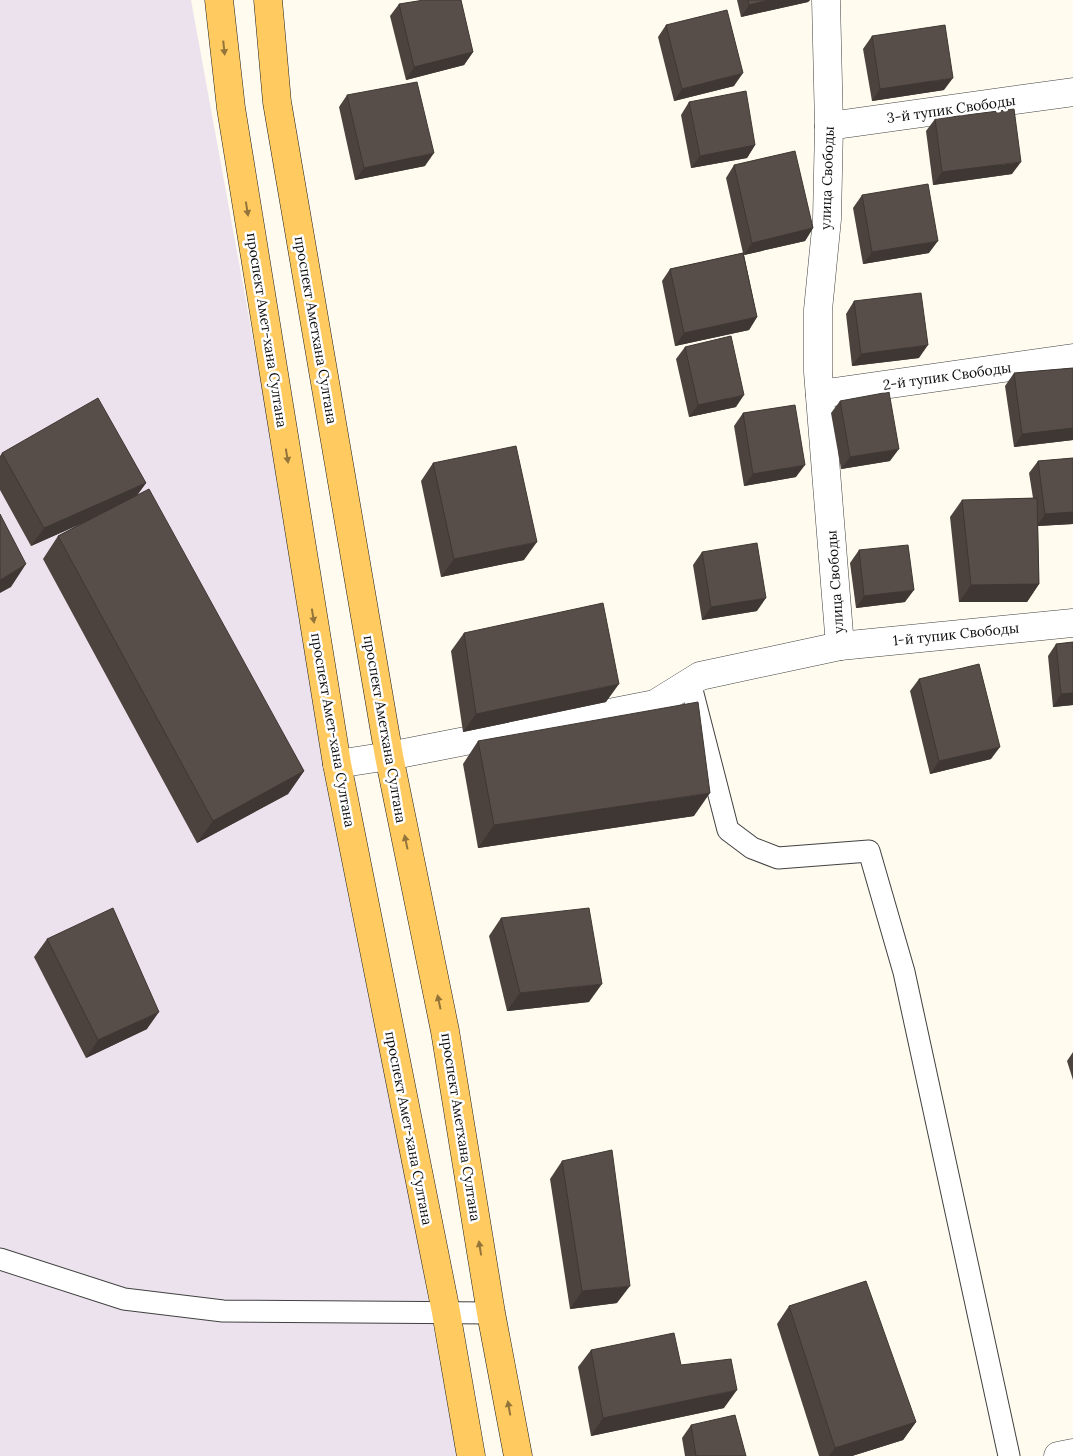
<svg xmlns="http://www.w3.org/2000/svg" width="1073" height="1456" viewBox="0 0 1073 1456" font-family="Lora,serif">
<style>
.industrial{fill:#ebe2ed}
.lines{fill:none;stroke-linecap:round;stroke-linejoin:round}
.service-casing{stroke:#414141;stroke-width:23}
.minor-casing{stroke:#414141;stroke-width:29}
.primary-casing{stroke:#1f1f1f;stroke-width:29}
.service{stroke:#fff;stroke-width:21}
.minor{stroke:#fff;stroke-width:28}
.primary{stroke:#ffca5f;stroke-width:28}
.wall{fill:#4c433f}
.shaded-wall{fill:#3e3733}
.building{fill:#584e49;stroke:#3e3733}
.oneway{fill:#93753b}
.labels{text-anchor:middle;stroke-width:5;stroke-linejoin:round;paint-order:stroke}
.street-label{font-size:14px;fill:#0e0e0e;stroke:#fff}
</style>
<rect width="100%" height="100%" fill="#fffbef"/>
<!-- industrial -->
<polygon class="industrial" points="0,0 191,0 457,1456 0,1456"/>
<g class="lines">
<defs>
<g id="service">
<polyline points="690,682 728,830 752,848 778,858 869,851 904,972 1009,1456"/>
<polyline points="0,1259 124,1299 223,1311 491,1313"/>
</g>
<g id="minor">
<polyline points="829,126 1073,92"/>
<polyline points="820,394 1073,358"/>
<polyline points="840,646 1073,623"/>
<polyline points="337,764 389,756 655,704 700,676 840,646 818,372 818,310 827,219 829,126 826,0"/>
<polyline points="1058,1456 1073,1453"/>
</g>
<g id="primary">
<polyline points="219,0 231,108 337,764 446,1312 471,1456"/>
<polyline points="268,0 277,102 389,756 445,1031 491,1313 518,1456"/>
</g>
</defs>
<!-- service casing -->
<use href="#service" class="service-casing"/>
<!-- minor casing -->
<use href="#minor" class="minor-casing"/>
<!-- primary casing -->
<use href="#primary" class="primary-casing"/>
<!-- service -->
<use href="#service" class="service"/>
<!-- minor -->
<use href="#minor" class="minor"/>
<!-- primary -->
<use href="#primary" class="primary"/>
</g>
<!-- wall -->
<g class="wall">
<polygon points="737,0 810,0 808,2 741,17"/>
<polygon points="399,4 473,52 464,65 406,80 390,16"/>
<polygon points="666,25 734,86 674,101 658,37"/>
<polygon points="872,36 944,90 872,101 863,49"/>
<polygon points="347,95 425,166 355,180 339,107"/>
<polygon points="689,102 755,145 747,158 691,168 681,115"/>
<polygon points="935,119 1012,174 933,185 926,131"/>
<polygon points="734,165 813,228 805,241 744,255 757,317 749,330 675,346 662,281 670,269 743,253 726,178"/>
<polygon points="862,195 929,253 863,264 853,208"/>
<polygon points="854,301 919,358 852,366 846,314"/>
<polygon points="685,347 736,407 689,417 676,359"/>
<polygon points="1073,368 1073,440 1014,447 1005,386 1014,373"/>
<polygon points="840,401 890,461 841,469 831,413"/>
<polygon points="743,413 796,477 744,486 734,426"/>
<polygon points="2,453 146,483 137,495 304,771 288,794 197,843 43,559 58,536 86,521 31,546 0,490 0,456"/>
<polygon points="1073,458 1073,524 1038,526 1039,584 1027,602 959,602 950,517 962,500 1033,498 1029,473 1038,461"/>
<polygon points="433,463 524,560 441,577 421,481"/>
<polygon points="859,550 905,602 856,608 850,563"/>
<polygon points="702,552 757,611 702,620 693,565"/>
<polygon points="464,633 606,702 463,732 451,651"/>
<polygon points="1073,642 1073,705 1053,707 1048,656 1056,644"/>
<polygon points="919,679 991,759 930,774 910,691"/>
<polygon points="478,741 694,816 478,848 463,764"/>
<polygon points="501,918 589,1002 507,1011 489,936"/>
<polygon points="47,939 147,1029 86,1058 34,957"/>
<polygon points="1073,1052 1073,1080 1067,1061"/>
<polygon points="562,1161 617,1303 570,1309 550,1179"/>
<polygon points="789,1306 916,1422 903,1440 852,1456 819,1456 777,1324"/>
<polygon points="591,1350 681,1365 724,1408 591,1436 578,1367"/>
<polygon points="691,1425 746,1456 685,1456 682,1438"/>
</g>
<!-- shaded-wall -->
<g class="shaded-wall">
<polygon points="770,0 810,0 808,2 741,17 749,5"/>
<polygon points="473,52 464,65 406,80 414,67"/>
<polygon points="743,73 734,86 674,101 682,89"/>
<polygon points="953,78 944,90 872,101 880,89"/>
<polygon points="755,145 747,158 691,168 700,156"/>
<polygon points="434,153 425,166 355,180 364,168"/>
<polygon points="1021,162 1012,174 933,185 942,172"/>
<polygon points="813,228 805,241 744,255 752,243"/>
<polygon points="938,241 929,253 863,264 872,252"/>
<polygon points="757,317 749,330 675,346 684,333"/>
<polygon points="928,345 919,358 852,366 861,354"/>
<polygon points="744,395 736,407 689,417 698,405"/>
<polygon points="1073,428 1073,440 1014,447 1022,434"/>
<polygon points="899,449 890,461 841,469 850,457"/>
<polygon points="805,465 796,477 744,486 753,474"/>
<polygon points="146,483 133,501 31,546 44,528"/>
<polygon points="1073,512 1073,524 1037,526 1045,514"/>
<polygon points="537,542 524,560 441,577 454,559"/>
<polygon points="26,564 11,587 0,593 0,580"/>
<polygon points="1039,584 1027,602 959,602 971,585"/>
<polygon points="914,590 905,602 856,608 864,596"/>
<polygon points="766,598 757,611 702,620 711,607"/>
<polygon points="619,684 606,702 463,732 476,714"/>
<polygon points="1073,693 1073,705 1053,707 1061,694"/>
<polygon points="1000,747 991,759 930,774 939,761"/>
<polygon points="304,771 288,794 197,843 213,821"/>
<polygon points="710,793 694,816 478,848 494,825"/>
<polygon points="602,984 589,1002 507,1011 520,993"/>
<polygon points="159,1012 147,1029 86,1058 98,1040"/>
<polygon points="630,1286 617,1303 570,1309 582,1291"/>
<polygon points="737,1390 724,1408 591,1436 603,1418"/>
<polygon points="916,1422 903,1440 852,1456 829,1456 835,1448"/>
</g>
<!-- building -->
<g class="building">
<polygon points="424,0 461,0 473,52 414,67 399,4"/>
<polygon points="748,0 770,0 749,5"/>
<polygon points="727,10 743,73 682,89 666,25"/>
<polygon points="945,25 953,78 880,89 872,36"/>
<polygon points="417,82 434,153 364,168 347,95"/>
<polygon points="746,91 755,145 700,156 689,102"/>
<polygon points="1014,109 1021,162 942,172 935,119"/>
<polygon points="795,151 813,228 752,243 734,165"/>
<polygon points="928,184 938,241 872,252 862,195"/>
<polygon points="743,253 757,317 684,333 670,269"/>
<polygon points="921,293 928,345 861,354 854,301"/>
<polygon points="731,336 744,395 698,405 685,347"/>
<polygon points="1073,368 1073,428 1022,434 1014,373"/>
<polygon points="889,392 899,449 850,457 840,401"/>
<polygon points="98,398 146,483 44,528 2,453"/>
<polygon points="795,405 805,465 753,474 743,413"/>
<polygon points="516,446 537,542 454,559 433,463"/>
<polygon points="1073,458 1073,512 1045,514 1038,461"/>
<polygon points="149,489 304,771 213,821 58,536"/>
<polygon points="1037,498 1039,584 971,585 962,500"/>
<polygon points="0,514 26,564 0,580"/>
<polygon points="757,543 766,598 711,607 702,552"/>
<polygon points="908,545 914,590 864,596 859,550"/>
<polygon points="603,603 619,684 476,714 464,633"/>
<polygon points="1073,642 1073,693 1061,694 1056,644"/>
<polygon points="979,664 1000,747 939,761 919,679"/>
<polygon points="698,702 710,793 494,825 478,741"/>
<polygon points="113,908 159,1012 98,1040 47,939"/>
<polygon points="589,908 602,984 520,993 501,918"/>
<polygon points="612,1150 630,1286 582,1291 562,1161"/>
<polygon points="866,1281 916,1422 835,1448 789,1306"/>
<polygon points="674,1333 681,1365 731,1359 737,1390 603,1418 591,1350"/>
<polygon points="735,1415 746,1456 696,1456 691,1425"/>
</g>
<!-- one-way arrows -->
<defs><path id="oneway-solid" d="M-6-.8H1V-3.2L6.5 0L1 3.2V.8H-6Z" transform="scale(1.25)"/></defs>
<g class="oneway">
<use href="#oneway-solid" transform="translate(224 48) rotate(84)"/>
<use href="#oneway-solid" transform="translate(247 209) rotate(81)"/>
<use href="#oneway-solid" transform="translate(287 456) rotate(81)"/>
<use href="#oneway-solid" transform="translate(313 616) rotate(81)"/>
<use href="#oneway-solid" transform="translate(406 842) rotate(-102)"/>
<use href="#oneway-solid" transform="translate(439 1002) rotate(-102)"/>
<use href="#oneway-solid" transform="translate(480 1248) rotate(-99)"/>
<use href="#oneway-solid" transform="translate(509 1408) rotate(-100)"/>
</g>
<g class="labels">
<!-- street labels -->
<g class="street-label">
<text transform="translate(951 109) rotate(-8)" y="5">3-й тупик Свободы</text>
<text transform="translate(827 178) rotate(-88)" y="5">улица Свободы</text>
<text transform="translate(267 330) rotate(81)" y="5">проспект Амет-хана Султана</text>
<text transform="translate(316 330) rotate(80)" y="5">проспект Аметхана Султана</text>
<text transform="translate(947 376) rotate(-8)" y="5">2-й тупик Свободы</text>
<text transform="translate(835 582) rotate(-94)" y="5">улица Свободы</text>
<text transform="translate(956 634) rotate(-6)" y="5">1-й тупик Свободы</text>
<text transform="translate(385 729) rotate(80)" y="5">проспект Аметхана Султана</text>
<text transform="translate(333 730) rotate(80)" y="5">проспект Амет-хана Султана</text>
<text transform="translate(461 1127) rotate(81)" y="5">проспект Аметхана Султана</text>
<text transform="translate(409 1128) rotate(79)" y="5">проспект Амет-хана Султана</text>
</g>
</g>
</svg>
